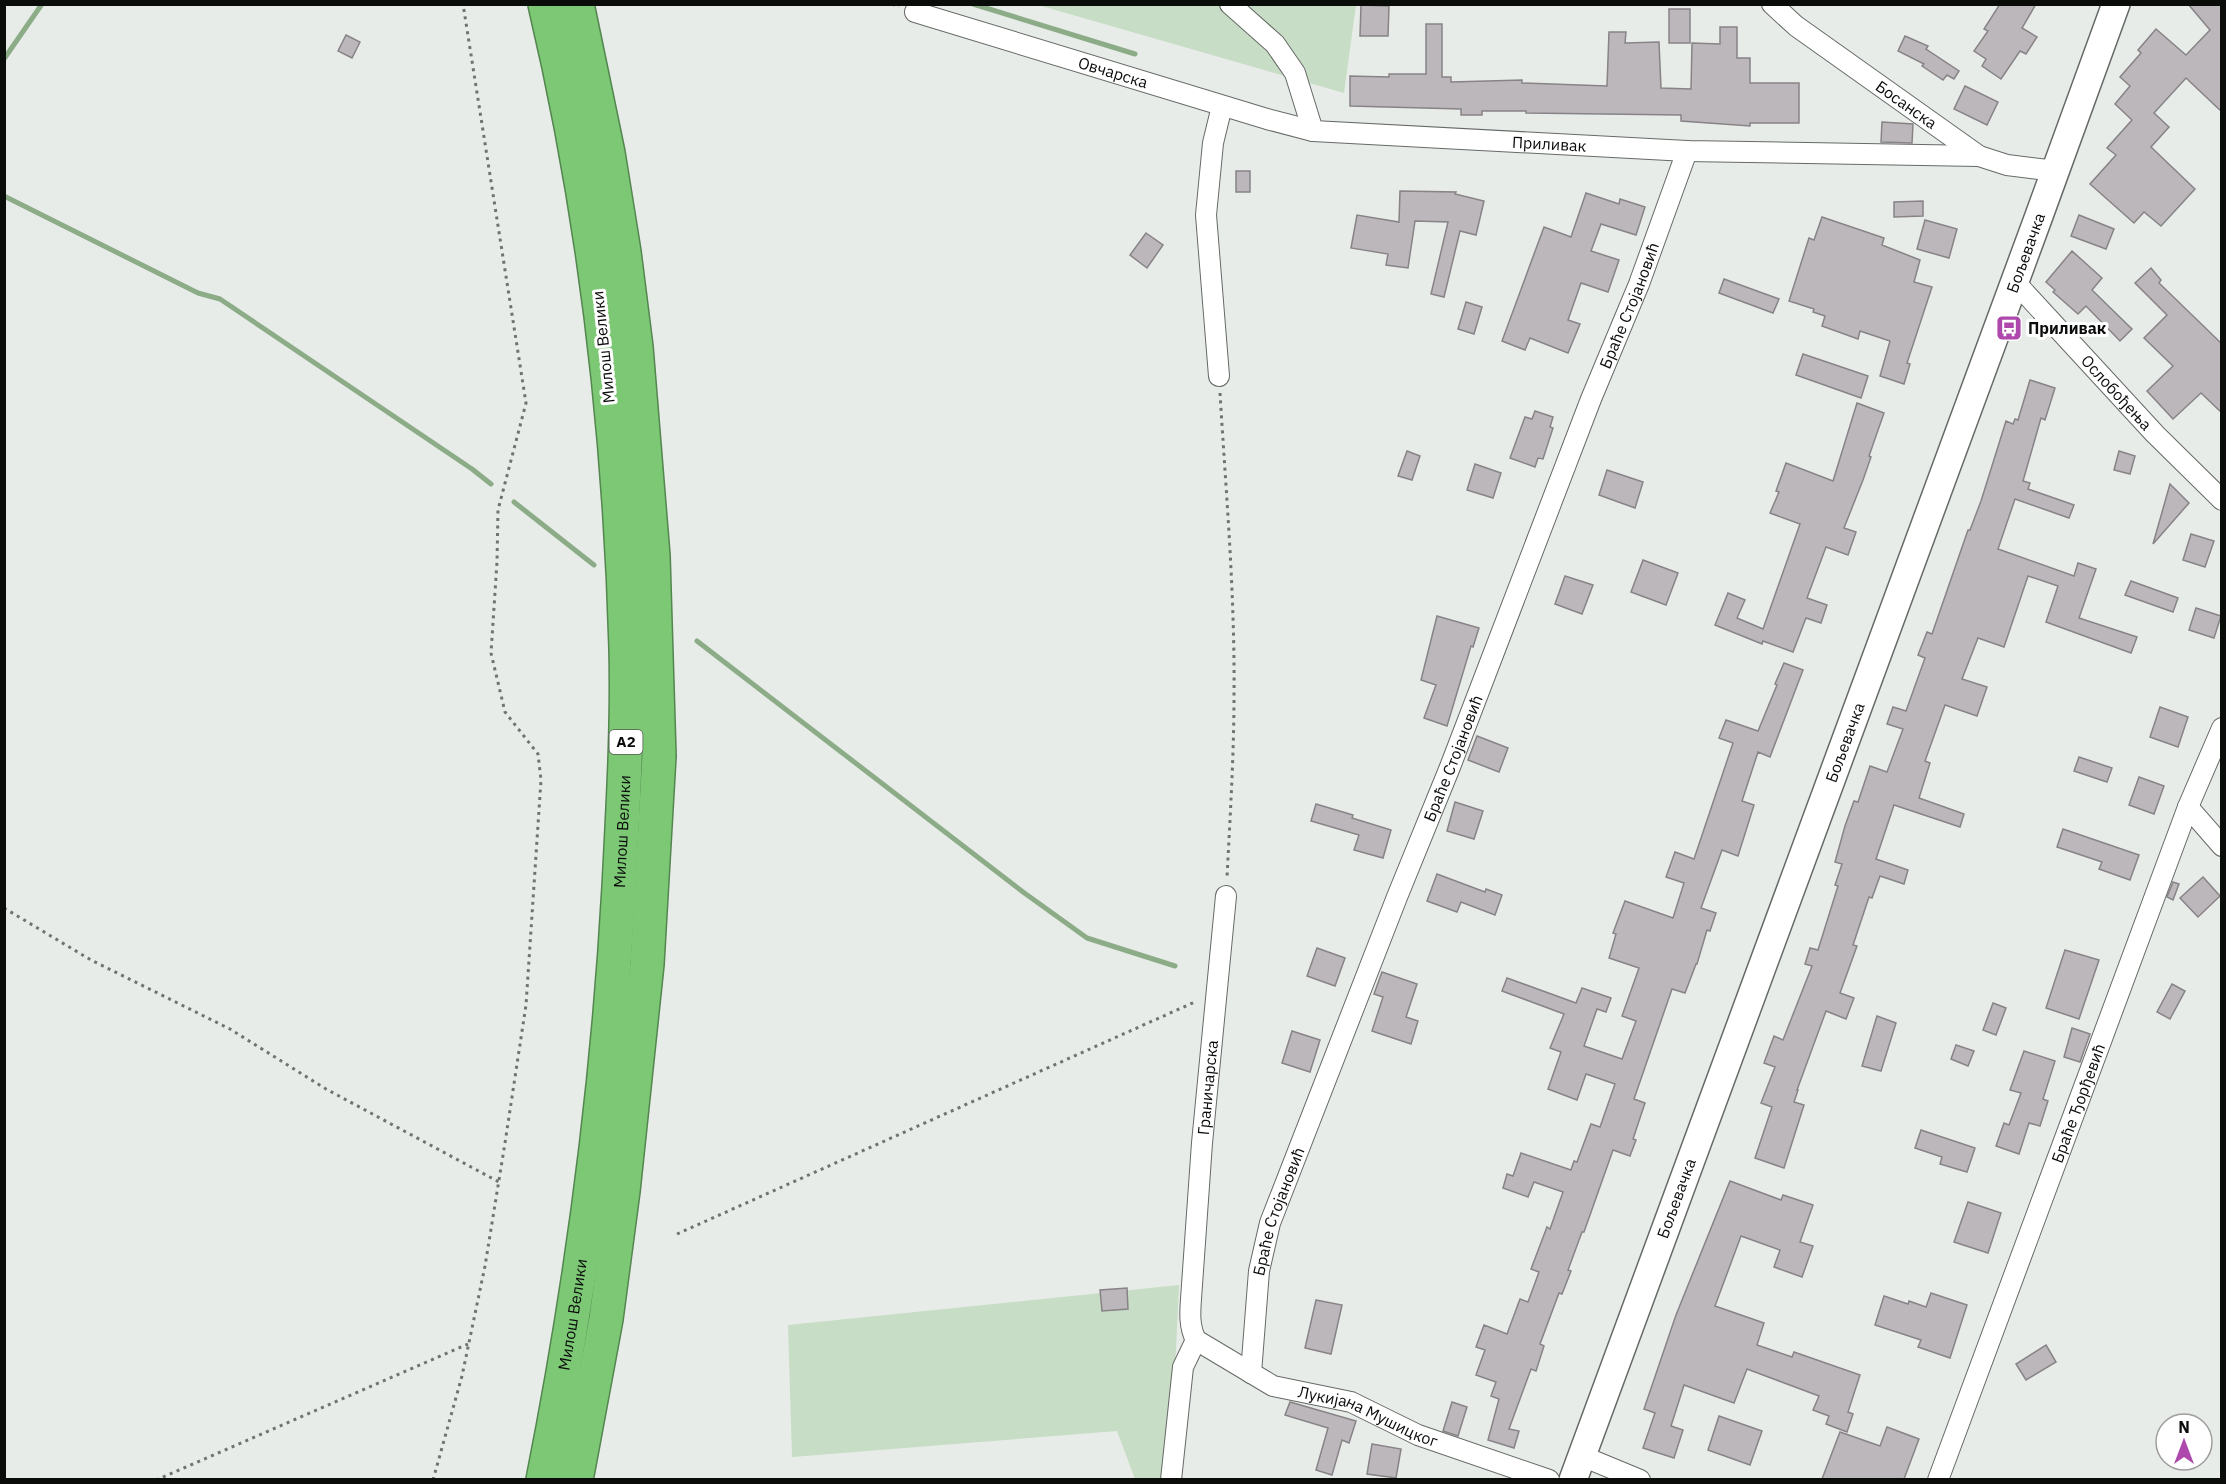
<svg xmlns="http://www.w3.org/2000/svg" width="2226" height="1484" viewBox="0 0 2226 1484" font-family="'IBM Plex Sans',sans-serif">
<style>
.green{fill:#c7ddc5}
.lines{fill:none;stroke-linecap:round;stroke-linejoin:round}
.stream{stroke:#8cac88;stroke-width:5}
.building{fill:#bcb7bb;stroke:#878387;stroke-width:1.5}
.minor-casing{stroke:#666a66;stroke-width:22}
.secondary-casing{stroke:#666a66;stroke-width:30}
.motorway-casing{stroke:#548650;stroke-width:36}
.path{stroke:#707370;stroke-width:3;stroke-dasharray:3 4.5;stroke-linecap:butt}
.minor{stroke:#fff;stroke-width:20}
.secondary{stroke:#fff;stroke-width:27}
.motorway{stroke:#7cc875;stroke-width:33}
.labels{text-anchor:middle;stroke-width:6;stroke-linejoin:round;paint-order:stroke}
.shield{fill:#fff;stroke:#545554;stroke-width:1.5}
.shield-label{font-size:15px;font-weight:bold;fill:#0a0c0a}
.street-label{font-size:16px;fill:#0a0c0a;stroke:#fff}
.poi-label{font-size:16px;font-weight:bold;fill:#0a0c0a;stroke:#fff;text-anchor:start}
</style>
<rect width="100%" height="100%" fill="#e8ece8"/>
<!-- green -->
<g class="green">
<polygon points="1038,5 1356,5 1344,93"/>
<polygon points="1179,1285 1170,1479 1135,1479 1117,1431 792,1457 788,1325"/>
</g>
<g class="lines">
<!-- stream -->
<g class="stream">
<polyline points="973,4 1135,54"/>
<polyline points="4,59 42,4"/>
<polyline points="4,196 198,293 220,299 472,469 491,484"/>
<polyline points="514,502 594,565"/>
<polyline points="697,641 1023,892 1087,938 1175,966"/>
</g>
</g>
<!-- building -->
<g class="building">
<polygon points="2000,4 2036,4 2022,28 2037,37 2026,54 2020,51 2001,79 1982,66 1986,59 1974,51 1988,31 1984,29"/>
<polygon points="2188,4 2222,4 2222,112 2186,78 2154,113 2169,127 2151,147 2195,189 2161,226 2144,212 2134,223 2090,184 2116,155 2107,148 2132,120 2115,104 2130,86 2120,77 2141,53 2138,50 2156,29 2186,55 2210,30"/>
<polygon points="1361,5 1389,6 1388,36 1360,36"/>
<rect x="1669" y="9" width="21" height="34"/>
<polygon points="1426,24 1442,24 1442,77 1451,77 1451,82 1522,80 1522,83 1607,86 1609,32 1626,32 1625,43 1659,42 1661,88 1691,89 1692,43 1720,44 1720,27 1737,27 1737,58 1750,58 1750,83 1799,83 1799,123 1750,123 1750,126 1681,121 1681,115 1526,113 1526,111 1482,111 1482,115 1461,115 1461,109 1350,106 1350,76 1389,77 1389,74 1426,74"/>
<polygon points="346,35 360,42 352,58 338,51"/>
<polygon points="1905,36 1928,46 1926,49 1959,71 1954,79 1947,75 1943,80 1922,66 1924,64 1898,51"/>
<polygon points="1965,86 1998,102 1987,125 1954,109"/>
<polygon points="1882,122 1913,124 1912,143 1881,142"/>
<rect x="1236" y="171" width="14" height="21"/>
<polygon points="1400,191 1456,192 1455,194 1484,201 1476,235 1460,231 1444,297 1431,294 1448,222 1415,221 1408,268 1386,265 1388,254 1351,248 1357,215 1399,222"/>
<polygon points="1586,193 1619,204 1620,199 1645,207 1636,235 1601,224 1591,251 1619,260 1608,292 1581,283 1568,320 1580,324 1568,353 1530,338 1525,350 1502,341 1544,227 1571,237"/>
<polygon points="1923,201 1923,216 1894,217 1894,202"/>
<polygon points="2079,215 2114,229 2106,249 2071,236"/>
<polygon points="1822,217 1884,238 1882,245 1920,260 1914,282 1932,287 1907,363 1910,364 1904,384 1880,376 1890,341 1860,331 1858,339 1822,326 1825,316 1813,312 1814,309 1789,301 1809,238 1814,240"/>
<polygon points="1925,220 1957,229 1949,258 1917,249"/>
<polygon points="1146,233 1163,245 1147,268 1130,255"/>
<polygon points="2072,251 2102,278 2092,290 2132,329 2120,341 2086,306 2078,314 2053,292 2055,290 2046,282"/>
<polygon points="2151,268 2161,280 2159,283 2222,344 2222,413 2201,393 2173,419 2147,391 2173,366 2144,338 2167,315 2135,283"/>
<polygon points="1724,279 1779,299 1773,313 1719,293"/>
<polygon points="1466,302 1482,307 1474,334 1458,329"/>
<polygon points="1803,354 1868,376 1861,398 1796,375"/>
<polygon points="2030,380 2055,388 2045,420 2041,418 2023,481 2030,483 2028,489 2074,505 2069,518 2015,499 1998,549 2074,576 2078,563 2096,569 2079,618 2137,637 2131,653 2046,622 2058,586 2028,576 2004,647 1978,638 1962,679 1987,687 1977,716 1945,705 1925,761 1930,763 1919,798 1964,814 1960,827 1894,805 1876,859 1908,870 1904,884 1880,876 1872,898 1869,897 1853,945 1857,946 1840,993 1854,998 1846,1019 1826,1011 1797,1090 1798,1090 1794,1102 1804,1105 1784,1168 1755,1158 1772,1107 1761,1103 1775,1067 1764,1063 1774,1036 1783,1040 1812,966 1805,964 1810,948 1818,950 1838,886 1835,885 1842,864 1835,862 1845,826 1854,801 1858,802 1870,766 1887,772 1903,729 1887,724 1893,707 1906,711 1925,658 1918,655 1927,632 1932,634 1968,530 1970,530 1981,501 2006,421 2013,424 2015,419 2018,420"/>
<polygon points="1857,403 1884,413 1869,456 1871,457 1863,480 1844,528 1856,532 1848,555 1826,547 1807,598 1827,605 1821,623 1806,618 1793,652 1763,641 1762,644 1715,625 1728,593 1745,600 1737,618 1763,629 1800,524 1770,513 1779,492 1776,491 1786,463 1833,481"/>
<polygon points="1535,411 1553,417 1550,427 1553,428 1543,459 1538,458 1535,467 1510,458 1525,417 1532,419"/>
<polygon points="1407,451 1420,456 1412,480 1398,476"/>
<polygon points="2119,451 2135,456 2130,474 2114,470"/>
<polygon points="1475,464 1501,473 1493,498 1467,490"/>
<polygon points="1607,470 1643,482 1635,508 1599,495"/>
<polygon points="2170,484 2189,503 2153,544"/>
<polygon points="2191,534 2214,541 2205,567 2183,560"/>
<polygon points="1643,560 1678,573 1666,605 1631,592"/>
<polygon points="1565,576 1593,585 1582,614 1555,604"/>
<polygon points="2131,581 2178,598 2173,612 2125,595"/>
<polygon points="2196,608 2221,616 2214,638 2189,630"/>
<polygon points="1437,616 1479,628 1473,647 1471,646 1447,726 1424,718 1436,685 1421,680"/>
<polygon points="1784,663 1803,670 1770,757 1758,752 1742,801 1754,805 1738,856 1722,850 1701,908 1716,913 1710,931 1707,930 1697,964 1696,964 1685,993 1672,989 1634,1099 1645,1103 1633,1139 1636,1140 1630,1156 1613,1150 1584,1232 1582,1232 1568,1270 1571,1271 1562,1294 1559,1293 1540,1344 1544,1346 1536,1371 1531,1369 1509,1429 1519,1431 1514,1448 1488,1440 1499,1399 1491,1396 1496,1382 1476,1375 1485,1350 1476,1347 1484,1325 1507,1334 1520,1299 1528,1302 1539,1272 1531,1269 1547,1227 1550,1229 1563,1192 1534,1182 1528,1197 1503,1188 1507,1174 1513,1176 1521,1153 1571,1170 1574,1161 1577,1162 1591,1124 1600,1127 1615,1084 1586,1074 1577,1100 1548,1089 1561,1052 1550,1048 1564,1014 1502,991 1507,978 1576,1003 1582,988 1611,998 1606,1012 1597,1009 1584,1046 1622,1059 1636,1021 1622,1016 1639,968 1609,958 1616,934 1613,933 1625,901 1673,918 1684,883 1666,877 1675,852 1694,859 1733,743 1719,738 1726,720 1758,731 1777,685 1775,684"/>
<polygon points="2160,707 2188,717 2178,747 2150,737"/>
<polygon points="1477,736 1508,748 1499,772 1468,760"/>
<polygon points="2079,757 2112,768 2107,782 2074,771"/>
<polygon points="2139,777 2164,786 2154,814 2129,805"/>
<polygon points="1455,802 1483,811 1474,839 1447,831"/>
<polygon points="1316,804 1353,815 1352,818 1391,830 1383,858 1354,850 1359,835 1311,821"/>
<polygon points="2063,829 2139,855 2130,880 2099,869 2102,862 2057,847"/>
<polygon points="1437,874 1485,892 1486,889 1502,895 1495,915 1461,902 1457,912 1427,901"/>
<polygon points="2203,877 2220,896 2198,917 2180,898"/>
<polygon points="2173,882 2179,884 2173,900 2167,897"/>
<polygon points="1317,948 1345,958 1335,986 1307,976"/>
<polygon points="2065,950 2099,960 2079,1019 2046,1008"/>
<polygon points="1382,972 1417,984 1406,1017 1418,1021 1411,1044 1372,1031 1383,997 1374,994"/>
<polygon points="2172,984 2185,991 2170,1019 2157,1012"/>
<polygon points="1993,1003 2006,1008 1996,1035 1983,1030"/>
<polygon points="1877,1016 1896,1023 1881,1071 1862,1066"/>
<polygon points="2072,1028 2090,1034 2080,1062 2064,1057"/>
<polygon points="1292,1031 1320,1040 1310,1072 1282,1063"/>
<polygon points="1956,1045 1974,1051 1968,1066 1951,1059"/>
<polygon points="2024,1051 2055,1061 2043,1099 2048,1101 2040,1126 2029,1123 2019,1154 1996,1146 2004,1123 2009,1125 2021,1093 2010,1090"/>
<polygon points="1921,1130 1975,1148 1967,1172 1940,1164 1942,1157 1915,1148"/>
<polygon points="1730,1181 1781,1200 1783,1195 1813,1205 1800,1242 1813,1246 1802,1277 1774,1267 1780,1250 1741,1236 1715,1306 1764,1323 1757,1345 1792,1357 1794,1352 1860,1375 1848,1412 1853,1414 1847,1432 1826,1424 1829,1416 1813,1410 1819,1396 1747,1369 1734,1403 1684,1385 1671,1426 1683,1430 1674,1458 1643,1448 1655,1413 1644,1409 1676,1315"/>
<polygon points="1968,1202 2001,1213 1988,1253 1954,1242"/>
<polygon points="1127,1288 1128,1309 1102,1311 1100,1290"/>
<polygon points="1931,1293 1967,1305 1950,1358 1918,1347 1921,1340 1875,1325 1884,1296 1908,1304 1909,1301 1926,1307"/>
<polygon points="1316,1300 1342,1305 1331,1354 1305,1348"/>
<polygon points="2046,1345 2056,1362 2026,1380 2016,1364"/>
<polygon points="1290,1402 1356,1421 1349,1443 1342,1440 1332,1475 1316,1470 1328,1428 1285,1415"/>
<polygon points="1452,1402 1467,1407 1458,1436 1443,1431"/>
<polygon points="1719,1416 1762,1431 1750,1465 1708,1450"/>
<polygon points="1887,1427 1919,1439 1904,1479 1822,1479 1840,1432 1880,1446"/>
<polygon points="1372,1444 1401,1449 1396,1478 1367,1474"/>
</g>
<g class="lines">
<defs>
<g id="minor">
<polyline points="1230,4 1275,44 1295,73 1313,131"/>
<path id="s1" d="M 1772,4 L 1796,26 L 1979,156 L 2007,165 L 2056,171"/>
<path id="s2" d="M 915,12 L 1267,119 L 1313,131 L 1687,151 L 1979,156"/>
<path id="s3" d="M 2015,282 L 2155,434 L 2222,500"/>
<polyline points="1219,376 1206,215 1213,143 1222,106"/>
<polyline points="2188,807 2222,846"/>
<path id="s4" d="M 1196,1340 C 1189,1327 1190,1312 1191,1299 L 1202,1143 L 1226,896"/>
<path id="s5" d="M 1196,1340 L 1273,1386 L 1351,1402 L 1418,1435 L 1549,1480"/>
<path id="s6" d="M 1251,1373 L 1259,1271 L 1270,1223 L 1397,897 L 1450,767 L 1591,399 L 1639,284 L 1687,151"/>
<polyline points="1582,1456 1640,1480"/>
<polyline points="1171,1480 1183,1367 1196,1340"/>
<path id="s7" d="M 1938,1480 L 2188,807 L 2222,728"/>
</g>
<g id="secondary">
<path id="s8" d="M 1573,1480 C 1752,987 1938,497 2116,4"/>
</g>
<g id="motorway">
<path id="s9" d="M 543,1480 C 582,1284 608,1086 619,887 C 623,808 628,728 626,648 C 620,432 595,215 545,4"/>
<polyline points="576,1480 606,1319 623,1191 647,964 659,756 653,556 636,347 624,252 608,153 577,4"/>
</g>
</defs>
<!-- minor casing -->
<use href="#minor" class="minor-casing"/>
<!-- secondary casing -->
<use href="#secondary" class="secondary-casing"/>
<!-- motorway casing -->
<use href="#motorway" class="motorway-casing"/>
<!-- path -->
<g class="path">
<polyline points="892,4 899,7"/>
<path d="M 1220,393 C 1226,493 1235,594 1234,695 C 1234,756 1230,817 1227,878"/>
<polyline points="4,908 91,960 230,1029 326,1089 499,1182"/>
<polyline points="677,1234 1197,1001"/>
<polyline points="156,1480 468,1344"/>
<polyline points="433,1480 462,1376 485,1266 505,1143 526,1005 541,780 538,754 505,712 491,653 497,562 498,510 526,403 463,4"/>
</g>
<!-- minor -->
<use href="#minor" class="minor"/>
<!-- secondary -->
<use href="#secondary" class="secondary"/>
<!-- motorway -->
<use href="#motorway" class="motorway"/>
</g>
<!-- icons -->
<defs>
<symbol id="bus-square" viewBox="-11 -11 22 22"><rect x="-9" y="-9" width="18" height="18" rx="4" fill="#ae48ac" stroke="#fff"/><path d="M-5-6H5V4H4V6H2V4H-2V6H-4V4H-5ZM-3.5-4V0h7V-4ZM-3.5 1.2v1.5H-2V1.2ZM2 1.2v1.5H3.5V1.2Z" fill="#fff"/></symbol>
</defs>
<g fill-rule="evenodd">
<use href="#bus-square" x="1994" y="313" width="30" height="30"/>
</g>
<g class="labels">
<!-- shield labels -->
<rect class="shield" x="609.5" y="730" width="33" height="24" rx="4.5"/>
<g class="shield-label">
<text x="626" y="747">A2</text>
</g>
<!-- street labels -->
<g class="street-label">
<text dy="6" stroke="none"><textPath href="#s2" startOffset="207">Овчарска</textPath></text>
<text dy="6" stroke="none"><textPath href="#s1" startOffset="168">Босанска</textPath></text>
<text dy="6" stroke="none"><textPath href="#s2" startOffset="652">Приливак</textPath></text>
<text dy="6" stroke="none"><textPath href="#s8" startOffset="1308">Бољевачка</textPath></text>
<text dy="6" stroke="none"><textPath href="#s6" startOffset="1137">Браће Стојановић</textPath></text>
<text transform="translate(603 347) rotate(-96)" y="6">Милош Велики</text>
<text dy="6" stroke="none"><textPath href="#s3" startOffset="150">Ослобођења</textPath></text>
<text dy="6" stroke="none"><textPath href="#s8" startOffset="786">Бољевачка</textPath></text>
<text dy="6" stroke="none"><textPath href="#s6" startOffset="651">Браће Стојановић</textPath></text>
<text dy="6" stroke="none"><textPath href="#s9" startOffset="654">Милош Велики</textPath></text>
<text dy="6" stroke="none"><textPath href="#s4" startOffset="254">Граничарска</textPath></text>
<text dy="6" stroke="none"><textPath href="#s7" startOffset="402">Браће Ђорђевић</textPath></text>
<text dy="6" stroke="none"><textPath href="#s8" startOffset="300">Бољевачка</textPath></text>
<text dy="6" stroke="none"><textPath href="#s6" startOffset="165">Браће Стојановић</textPath></text>
<text dy="6" stroke="none"><textPath href="#s9" startOffset="168">Милош Велики</textPath></text>
<text dy="6" stroke="none"><textPath href="#s5" startOffset="190">Лукијана Мушицког</textPath></text>
</g>
<!-- poi labels -->
<g class="poi-label">
<text x="2028" y="334">Приливак</text>
</g>
</g>
<!-- border -->
<rect width="2226" height="1484" fill="none" stroke="#0a0c0a" stroke-width="12"/>
<!-- north arrow -->
<g transform="translate(2184 1442)"><circle r="28" fill="#ffffff" stroke="#9d9e9d" stroke-width="1.5"/>
<path d="M0-4.5L10 22L0 15L-10 22Z" fill="#ae48ac"/>
<text y="-9" font-size="16" font-weight="bold" text-anchor="middle" fill="#0a0c0a">N</text>
</g>
</svg>
